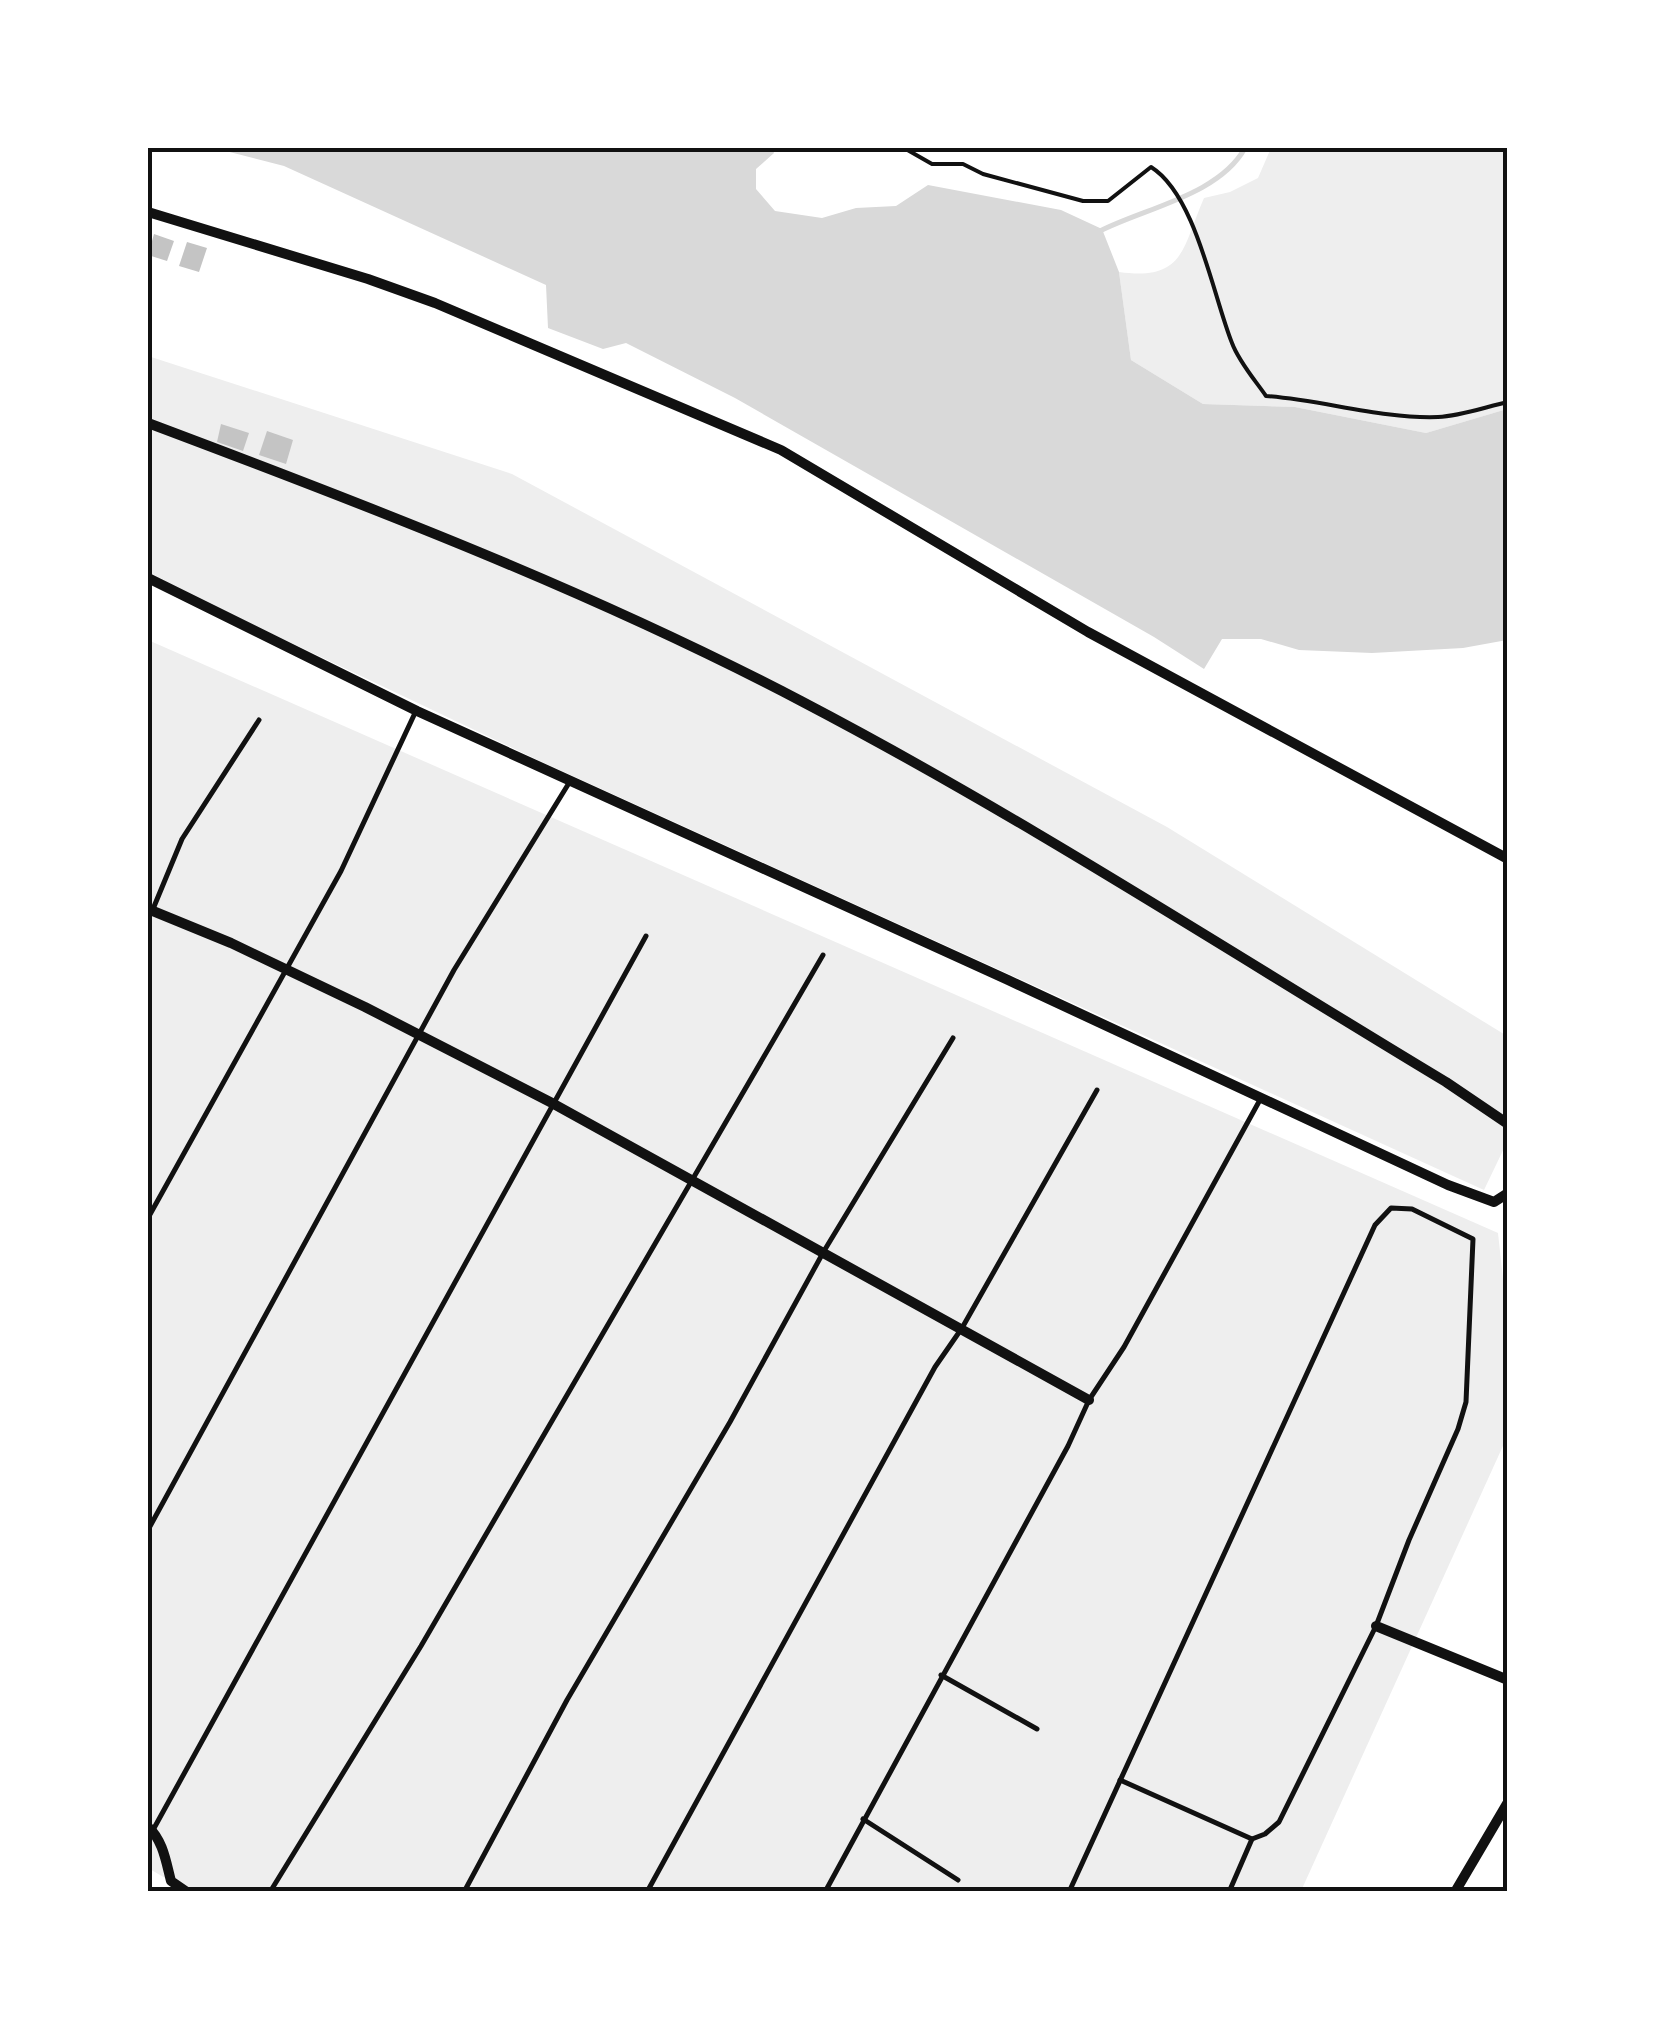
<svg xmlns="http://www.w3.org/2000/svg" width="1655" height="2039" viewBox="0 0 1655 2039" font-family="'Exo 2',sans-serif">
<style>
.green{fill:#eee}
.water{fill:#d9d9d9}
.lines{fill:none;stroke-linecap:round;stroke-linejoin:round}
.stream{stroke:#d9d9d9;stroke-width:5}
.building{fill:#c4c4c4}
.path{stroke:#111;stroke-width:4}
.service{stroke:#111;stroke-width:5}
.minor{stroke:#111;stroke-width:10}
.neatline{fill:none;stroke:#111;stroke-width:4}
</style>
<rect width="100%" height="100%" fill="#fff"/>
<!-- green -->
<g class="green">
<path d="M 1271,148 L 1507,148 L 1507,409 L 1426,433 L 1295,407 L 1203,404 L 1131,360 L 1119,272 C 1185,281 1182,248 1204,198 L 1230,192 L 1258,178 Z"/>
<polygon points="148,356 512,474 1167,827 1507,1036 1507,1142 1484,1190 542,762 148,575"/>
<polygon points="148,640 1498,1233 1508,1325 1507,1437 1301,1891 189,1892 148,1868"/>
</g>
<!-- water -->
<polygon class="water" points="214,148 772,148 774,153 756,169 756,189 775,211 822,218 856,208 896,206 928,185 1061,210 1102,229 1119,272 1131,360 1203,404 1295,407 1426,433 1507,409 1507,640 1463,648 1372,653 1299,650 1261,639 1222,639 1204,669 1154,637 735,398 626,343 603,349 548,328 546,285 284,166"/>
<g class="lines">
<!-- stream -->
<path class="stream" d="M 1100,231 C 1145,208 1219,195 1245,148"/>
</g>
<!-- building -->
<g class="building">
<polygon points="154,234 174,241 167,261 148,255"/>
<polygon points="187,242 207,248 199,272 179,266"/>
<polygon points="221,424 249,433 243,451 217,442"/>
<polygon points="267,431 293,440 286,464 259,455"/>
</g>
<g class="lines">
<!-- path -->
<path class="path" d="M 904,148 L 932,164 L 963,164 L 983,174 L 1083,201 L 1108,201 L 1151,167 C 1196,195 1213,296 1232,343 C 1239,362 1255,380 1266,396 C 1323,400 1381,419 1438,417 C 1461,416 1485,407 1508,402"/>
<!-- service -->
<g class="service">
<polyline points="153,909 182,839 259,720"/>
<polyline points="148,1218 341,871 415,713"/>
<polyline points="148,1530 454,970 569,783"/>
<polyline points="941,1675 1037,1729"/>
<polyline points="1120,1780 1252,1839"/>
<polyline points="863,1819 958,1880"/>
<polyline points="153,1830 646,936"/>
<polyline points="270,1892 421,1646 823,955"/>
<polyline points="464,1892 567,1700 730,1422 824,1251 953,1038"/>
<polyline points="647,1892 935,1367 962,1328 1097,1090"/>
<polyline points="825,1892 1068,1446 1089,1400 1124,1347 1261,1098"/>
<polyline points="1069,1892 1375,1225 1391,1208 1412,1209 1473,1239 1466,1402 1458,1429 1409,1540 1376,1626 1279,1822 1265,1834 1252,1839 1229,1892"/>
</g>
<!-- minor -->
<g class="minor">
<polyline points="148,212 368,279 435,303 781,450 1088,632 1508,859"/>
<path d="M 148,423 C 369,506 591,591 801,701 C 1023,817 1233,954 1446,1082 L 1508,1124"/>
<polyline points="148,578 417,711 1008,980 1448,1185 1494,1202 1508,1193"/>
<polyline points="148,909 231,943 365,1007 554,1104 1089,1400"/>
<polyline points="1376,1626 1508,1680"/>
<path d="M 148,1827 C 163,1840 166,1862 171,1881 L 187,1892"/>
<polyline points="1455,1892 1508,1802"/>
</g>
</g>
<!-- border -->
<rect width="1655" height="2039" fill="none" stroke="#ffffff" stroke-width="300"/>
<rect x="150" y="150" width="1355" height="1739" class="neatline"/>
</svg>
